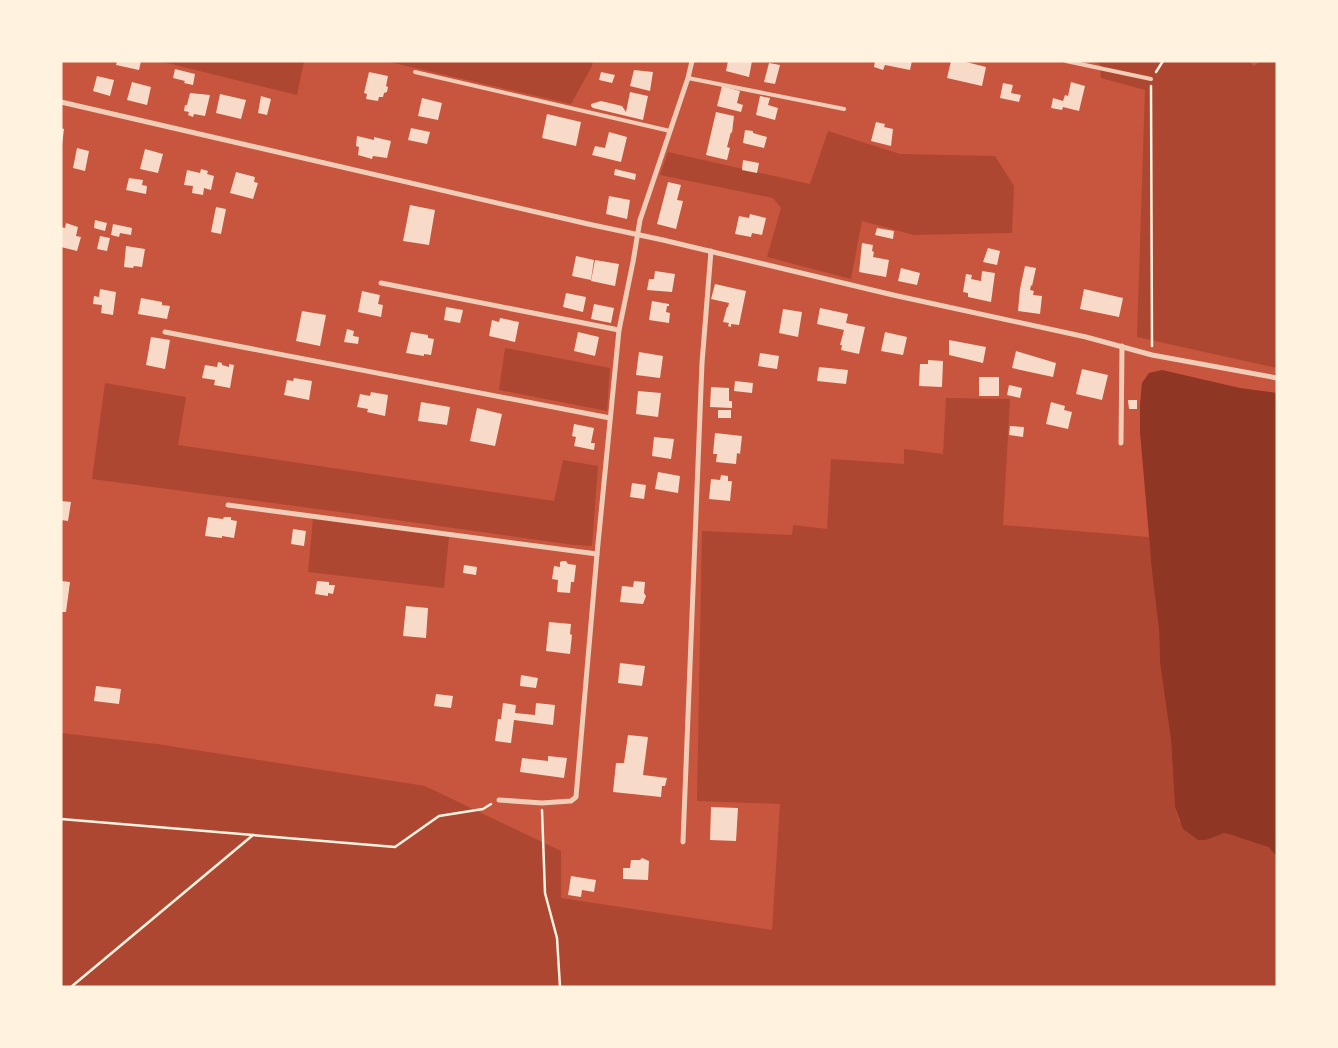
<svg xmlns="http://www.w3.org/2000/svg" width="1338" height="1048" viewBox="0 0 1338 1048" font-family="Poppins,sans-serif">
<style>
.green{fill:#ae4732}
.water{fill:#8f3625}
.building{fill:#f7dbc8}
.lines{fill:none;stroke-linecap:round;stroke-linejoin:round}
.path{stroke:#fff3e0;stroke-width:2.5}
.service{stroke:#f1ccb7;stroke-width:4}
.minor{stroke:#f1ccb7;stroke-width:5}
</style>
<rect width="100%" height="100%" fill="#c8553d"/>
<!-- green -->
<g class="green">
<polygon points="159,61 304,61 297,95"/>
<polygon points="385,61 593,61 592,66 571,104"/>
<polygon points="1087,61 1249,61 1254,66 1261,61 1277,61 1277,368 1137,337 1145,90 1101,78 1100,64"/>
<polygon points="828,131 900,154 995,156 1014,186 1012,233 914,235 862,221 851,279 767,257 781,208 773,198 660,175 668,152 810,184"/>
<polygon points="505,348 610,368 607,411 499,390"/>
<polygon points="105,383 186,397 178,445 554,501 563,460 598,466 592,546 574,545 340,512 92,479"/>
<path d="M 946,398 L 1010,399 L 1003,525 L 1149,537 L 1159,630 L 1160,663 L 1171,740 L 1175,807 L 1179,821 L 1206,840 C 1211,838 1219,834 1224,833 C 1234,833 1274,846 1277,856 C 1279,864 1274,872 1277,879 L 1277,987 L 61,987 L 61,733 L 157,744 L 425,786 L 561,851 L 561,898 L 772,930 L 780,804 L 697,801 L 702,531 L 792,535 L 793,525 L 827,529 L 831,459 L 904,464 L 904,449 L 943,454 Z"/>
<polygon points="313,519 449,537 444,588 308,572"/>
</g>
<!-- water -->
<polygon class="water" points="1162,370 1240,388 1277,393 1277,856 1268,847 1232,835 1224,833 1206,840 1198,840 1183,829 1175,807 1171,740 1160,663 1159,630 1152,571 1140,432 1140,405 1142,383 1149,373"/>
<!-- building -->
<g class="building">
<polygon points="117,61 141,61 139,70 116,65"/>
<polygon points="728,61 752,61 749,77 726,71"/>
<polygon points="875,61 912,61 910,70 885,65 883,70 874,67"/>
<polygon points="951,61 962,61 986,67 982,86 947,78"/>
<polygon points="769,63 780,65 775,84 764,82"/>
<polygon points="175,69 195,74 193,85 184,83 185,81 173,78"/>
<polygon points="634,70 653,72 650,91 630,86"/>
<polygon points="369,72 388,76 386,86 388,87 387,92 384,93 383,97 379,97 378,101 366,99 367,94 364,93"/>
<polygon points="601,72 615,75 612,83 599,80"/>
<polygon points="97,76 114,80 110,96 93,91"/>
<polygon points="132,82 151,87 147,105 127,100"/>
<polygon points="1071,82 1085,86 1079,111 1063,107 1062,110 1051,108 1053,98 1063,101 1065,95 1068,96"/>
<polygon points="1003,83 1013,85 1011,93 1021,95 1019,102 1000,98"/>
<polygon points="722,86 740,91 737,103 743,105 741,112 717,106"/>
<polygon points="630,92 648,96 643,120 593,108 591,106 591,104 601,101 622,106 626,112"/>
<polygon points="190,93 210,95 205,116 194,114 193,117 188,115 189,112 184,111 185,105 187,105"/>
<polygon points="220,94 246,100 241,119 216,113"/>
<polygon points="261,96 271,99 267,115 258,113"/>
<polygon points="760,96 770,98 768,105 778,108 775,120 756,115"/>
<polygon points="422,98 442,103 438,120 418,116"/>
<polygon points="716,112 734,116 732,133 731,132 727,147 730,148 727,160 706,155"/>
<polygon points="547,114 581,122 576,146 542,138"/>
<polygon points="876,122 885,124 884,127 893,129 891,146 871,141"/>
<polygon points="61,128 64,129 62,145 61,145"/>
<polygon points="411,128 430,132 427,144 408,140"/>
<polygon points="745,130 753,131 753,133 767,137 764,148 743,143"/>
<polygon points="609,132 627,137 621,162 592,155 595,146 605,148"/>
<polygon points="357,136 374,140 374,137 391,141 387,158 373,156 372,159 358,155 359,147 356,146"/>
<polygon points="77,148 89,151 85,171 73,168"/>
<polygon points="145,149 163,154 158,173 140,169"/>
<polygon points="743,160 759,163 757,173 742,170"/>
<polygon points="201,169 208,171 207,174 214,176 211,190 204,188 203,195 192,193 193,186 184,185 187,170 200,173"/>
<polygon points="615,169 636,174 635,180 614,175"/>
<polygon points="236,172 255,177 254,182 258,183 253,199 230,193"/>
<polygon points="129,178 143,180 142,185 147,186 146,194 126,190"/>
<polygon points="668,182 681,185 677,200 683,201 676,229 657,224"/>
<polygon points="609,196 630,200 627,219 606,214"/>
<polygon points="410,205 435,210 429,245 403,241"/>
<polygon points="216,207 226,209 221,234 211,232"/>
<polygon points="750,214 766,218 762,235 752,233 751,237 735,234 739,216 749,218"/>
<polygon points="95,220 107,223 105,231 94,228"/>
<polygon points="66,223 78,227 76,236 81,237 77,251 61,247 61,227 65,228"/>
<polygon points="113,224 132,228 131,235 120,233 119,237 111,235"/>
<polygon points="877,228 894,231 893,239 875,235"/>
<polygon points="100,236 110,238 107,251 97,249"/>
<polygon points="862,243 873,245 872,251 874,252 873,257 889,260 886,277 859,272"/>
<polygon points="126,246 145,249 142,267 134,266 133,268 124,267"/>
<polygon points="988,248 1000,251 997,265 983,262"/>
<polygon points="576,256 594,260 591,280 572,276"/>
<polygon points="595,260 619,264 615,286 591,281"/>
<polygon points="1025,266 1036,268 1032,286 1031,285 1030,290 1034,291 1033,295 1042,296 1040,314 1018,311 1020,289"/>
<polygon points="901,268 920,273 917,285 898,281"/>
<polygon points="655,271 675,274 672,292 647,290 649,279 654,279"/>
<polygon points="982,271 995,273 991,302 968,297 968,293 963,292 966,274 972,275 971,279 981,281"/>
<polygon points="715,284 746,291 739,325 731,324 731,327 728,326 729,323 723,322 727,307 728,307 729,303 711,299"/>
<polygon points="100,289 116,292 113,315 101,313 102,305 93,304 94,296 99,297"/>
<polygon points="1084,289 1123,298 1119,317 1080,309"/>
<polygon points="362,291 380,295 378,304 383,305 381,317 358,312"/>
<polygon points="566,293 586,297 583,312 563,307"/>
<polygon points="141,298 162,302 162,305 170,306 167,319 138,314"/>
<polygon points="652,301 669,304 669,306 667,306 666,312 670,313 669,323 649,320"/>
<polygon points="594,304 614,308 611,323 591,319"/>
<polygon points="446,307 463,310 460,323 444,320"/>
<polygon points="820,308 848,314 846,323 865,327 859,354 841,350 842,345 840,345 844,330 817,324"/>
<polygon points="783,309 802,312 798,337 779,333"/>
<polygon points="302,311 326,315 320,346 296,341"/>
<polygon points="500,318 519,322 515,342 489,336 492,320 499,322"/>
<polygon points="347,329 354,331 353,336 359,337 358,344 344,342"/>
<polygon points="411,332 428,335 428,338 434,339 431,355 424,354 424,356 406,353"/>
<polygon points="578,332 599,337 595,356 574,351"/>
<polygon points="885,332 907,337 903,355 881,351"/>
<polygon points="151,337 170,340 165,369 146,365"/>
<polygon points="949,340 986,347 983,363 949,355"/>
<polygon points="1016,351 1056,363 1053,377 1012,368"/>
<polygon points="639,352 663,356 660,378 636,375"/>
<polygon points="760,353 779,356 777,369 758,366"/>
<polygon points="928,360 943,361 942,387 919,386 920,364 928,364"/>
<polygon points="218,362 222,363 222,365 229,367 229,364 234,365 230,388 214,385 215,380 202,378 205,365 217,367"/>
<polygon points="819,367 848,370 846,384 817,381"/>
<polygon points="1082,369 1108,375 1102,400 1076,394"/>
<rect x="979" y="377" width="20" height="19"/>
<polygon points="294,378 312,381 309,400 284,395 287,380 293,381"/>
<polygon points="735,381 753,383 752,393 734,391"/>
<polygon points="1009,385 1022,388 1020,398 1007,395"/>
<polygon points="711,387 729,388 729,401 732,401 732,408 710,407"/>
<polygon points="638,391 661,393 658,417 636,414"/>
<polygon points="371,392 388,395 385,416 367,412 368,409 357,407 360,394 370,396"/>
<polygon points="1128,400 1137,400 1137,409 1129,409"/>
<polygon points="421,402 450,407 447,425 418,421"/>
<polygon points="1051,402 1065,406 1064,410 1072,412 1068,429 1046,424"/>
<polygon points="477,408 502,414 495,446 470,441"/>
<rect x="718" y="410" width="13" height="8"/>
<polygon points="574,424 594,428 591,443 595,443 594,450 574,446 576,437 572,436"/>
<polygon points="1010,426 1024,427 1023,437 1009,435"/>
<polygon points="715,433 742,436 740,454 737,453 736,464 716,462 717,454 713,454"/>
<polygon points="654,437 674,439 671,459 652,456"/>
<polygon points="658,472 680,476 678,493 655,489"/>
<polygon points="721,475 728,476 728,481 732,481 730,501 709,499 711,479 720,480"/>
<polygon points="632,483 646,485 644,499 630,497"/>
<polygon points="61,501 71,502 68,521 61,520"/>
<polygon points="208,517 223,519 224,517 231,517 231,520 237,521 234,538 222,536 222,538 205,536"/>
<polygon points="293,529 306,531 304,546 291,544"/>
<polygon points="563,561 566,561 568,564 576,565 574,582 571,582 570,593 557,592 558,580 552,579 554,566 560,567 560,562"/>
<polygon points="464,565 477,567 476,575 463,573"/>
<polygon points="61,581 70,582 66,612 61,612"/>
<polygon points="317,581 329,582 329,585 335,585 333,594 328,593 328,596 315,594"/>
<polygon points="634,581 645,582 644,593 646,596 643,604 620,602 622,586 633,587"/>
<polygon points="406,606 428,608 426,638 403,636"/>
<polygon points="549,622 571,624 570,634 572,635 570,654 546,651"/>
<polygon points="620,663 645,666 642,686 618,683"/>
<polygon points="521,675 538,678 536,688 520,686"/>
<polygon points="96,686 121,689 119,704 94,701"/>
<polygon points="436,694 453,696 451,708 434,706"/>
<polygon points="503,703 516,705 515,713 535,715 536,703 555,705 553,725 514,720 511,743 495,741 498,719 501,719"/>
<polygon points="628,735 648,737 643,775 667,778 665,786 662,786 661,797 613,792 616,763 624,763"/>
<polygon points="548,756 567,758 564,778 520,772 522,758 548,761"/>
<polygon points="711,807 738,808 736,841 710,840"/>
<polygon points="642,858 649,861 648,880 623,879 623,868 630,868 631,860 640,860"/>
<polygon points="571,876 596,880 594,892 582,890 581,897 568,895"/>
</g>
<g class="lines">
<!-- path -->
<g class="path">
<polyline points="1156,72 1163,61"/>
<polyline points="1151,86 1152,346"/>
<polyline points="542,810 545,893 557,938 560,987"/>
<polyline points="61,819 395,847 439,816 483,809 491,804"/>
<polyline points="71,987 253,835"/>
</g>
<!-- service -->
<g class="service">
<polyline points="1066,61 1151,79"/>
<polyline points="415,72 670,131"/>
<polyline points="688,78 844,109"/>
</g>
<!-- minor -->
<g class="minor">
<polyline points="61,102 588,224 663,240 893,295 1086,337 1152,355 1277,378"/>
<polyline points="381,283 619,330"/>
<polyline points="165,332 610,418"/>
<polyline points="1121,443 1122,346"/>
<polyline points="228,505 597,554"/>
<polyline points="499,800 542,803 571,801 576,797 597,554 619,330 633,262 640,220 688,78 692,61"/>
<polyline points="683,842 702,363 711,251"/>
</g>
</g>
<!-- border -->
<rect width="1338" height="1048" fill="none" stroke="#fff3e0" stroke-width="125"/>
</svg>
